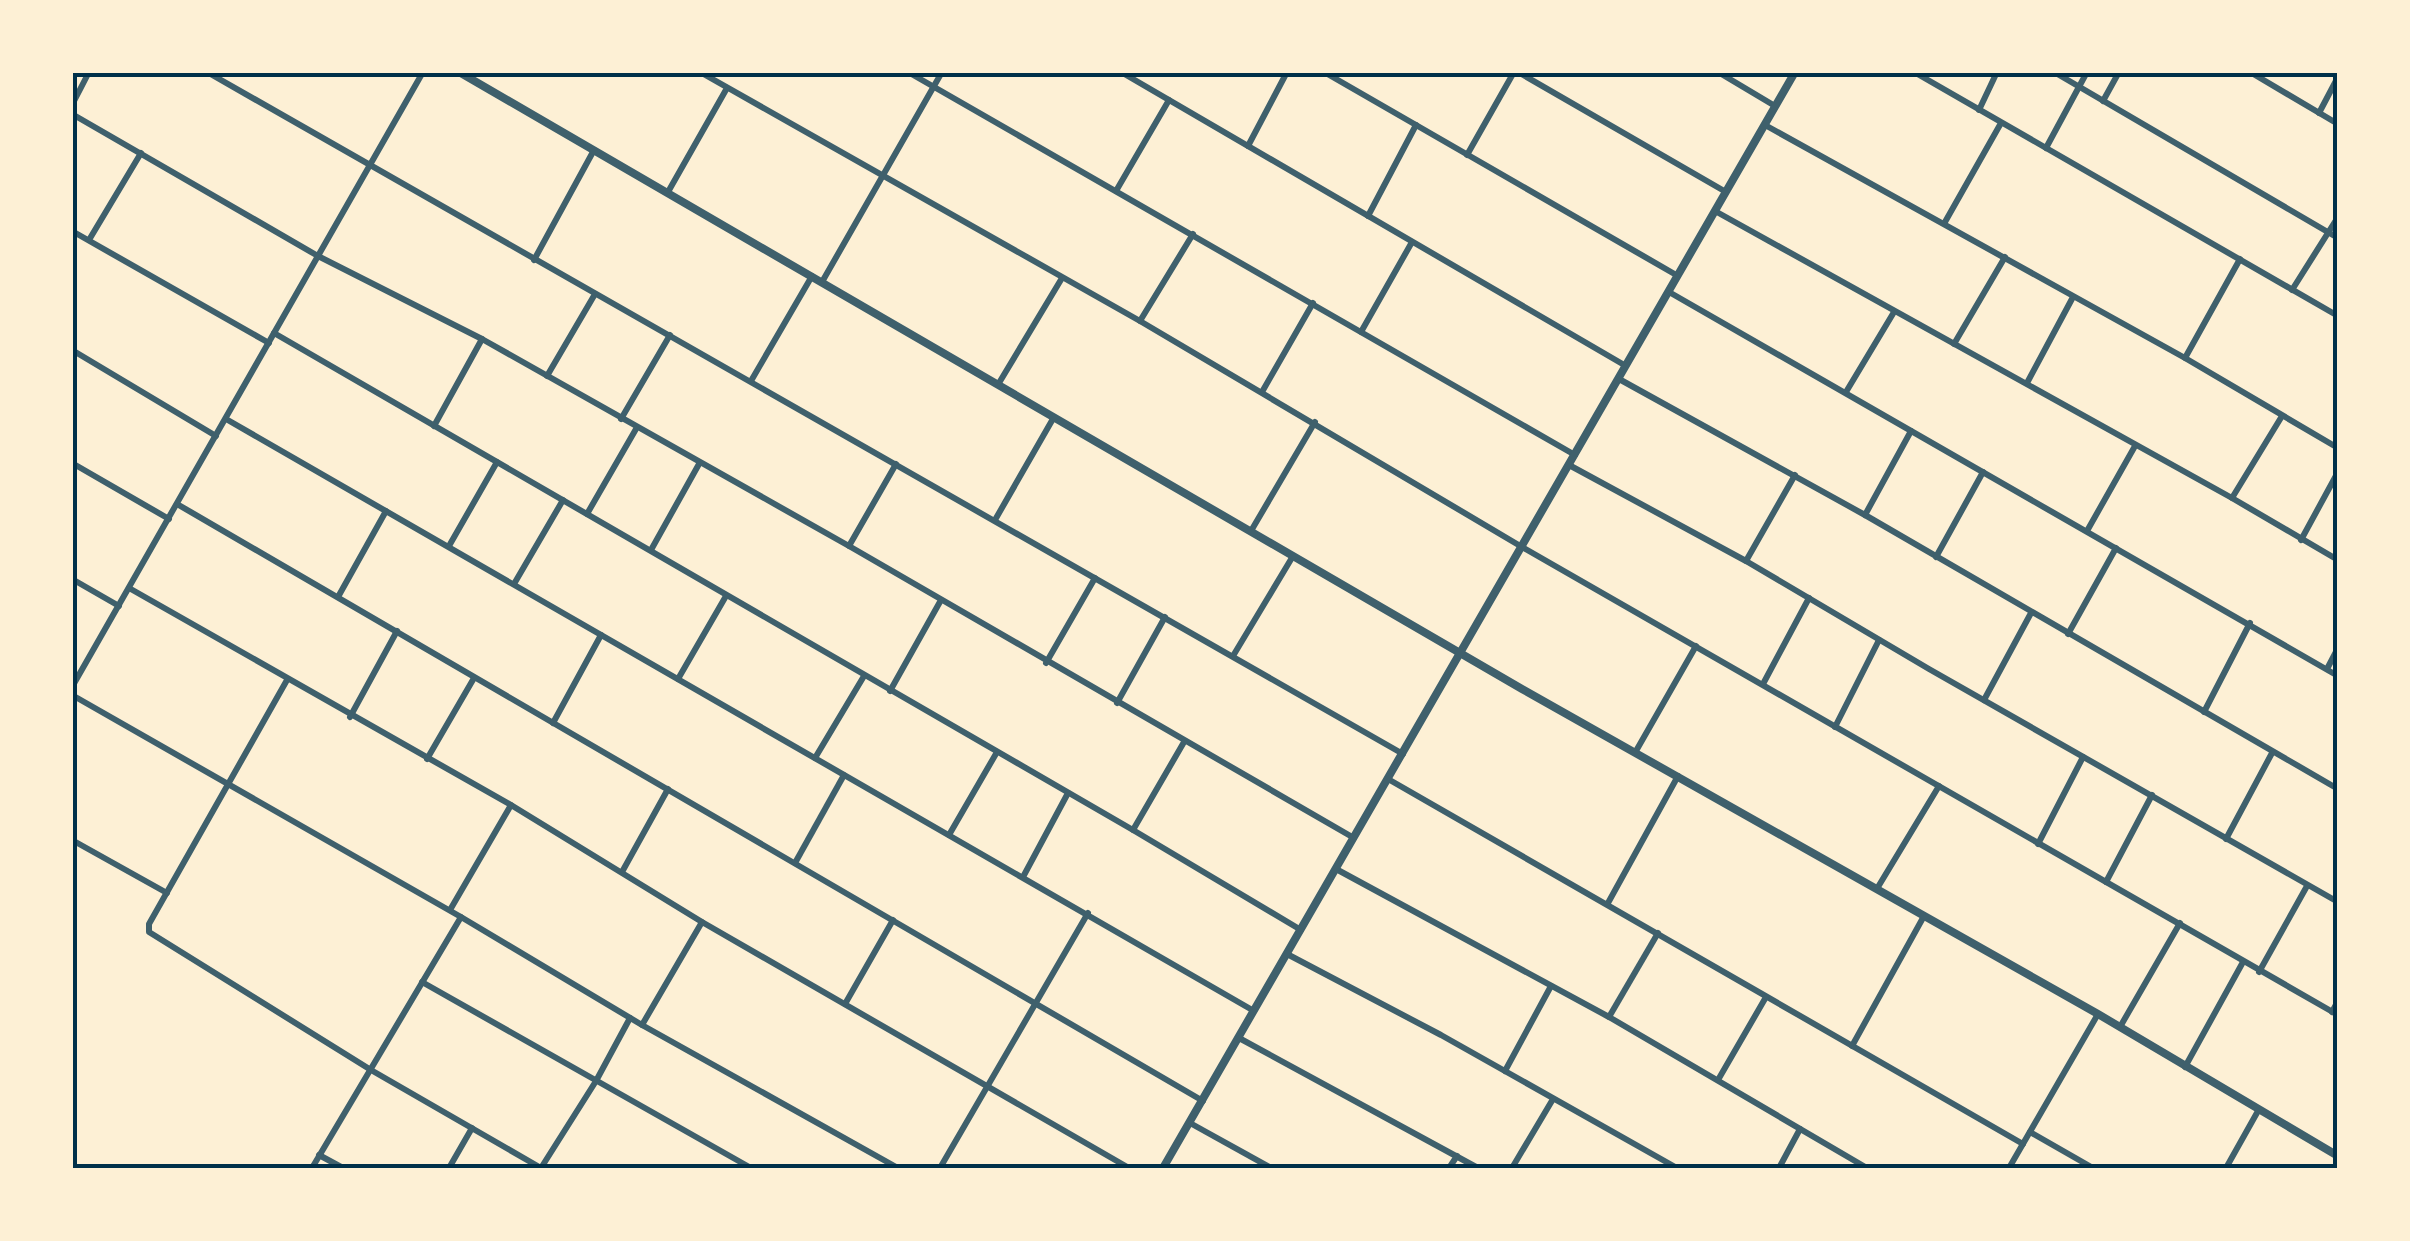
<svg xmlns="http://www.w3.org/2000/svg" width="2410" height="1241" viewBox="0 0 2410 1241" font-family="'Varela Round',sans-serif">
<style>
.lines{fill:none;stroke-linecap:round;stroke-linejoin:round}
.minor{stroke:#3f606c;stroke-width:6}
.tertiary{stroke:#3f606c;stroke-width:8}
.neatline{fill:none;stroke:#003049;stroke-width:4}
</style>
<rect width="100%" height="100%" fill="#fdf0d5"/>
<g class="lines">
<!-- minor -->
<g class="minor">
<polyline points="207,72 1403,754"/>
<polyline points="700,72 1140,321 1522,547 2338,1015"/>
<polyline points="908,72 1575,455"/>
<polyline points="1121,72 1626,366"/>
<polyline points="1324,72 1678,276"/>
<polyline points="1518,72 1726,192"/>
<polyline points="1718,72 1775,106"/>
<polyline points="1914,72 2338,316"/>
<polyline points="2054,72 2338,238"/>
<polyline points="2250,72 2338,124"/>
<polyline points="2103,101 2119,72"/>
<polyline points="72,105 89,72"/>
<polyline points="1979,110 1997,72"/>
<polyline points="2319,113 2338,77"/>
<polyline points="72,114 318,256 482,339 849,546 1354,838"/>
<polyline points="1765,125 2185,358 2338,448"/>
<polyline points="1248,146 1287,72"/>
<polyline points="2046,148 2087,72"/>
<polyline points="1467,155 1514,72"/>
<polyline points="1116,191 1169,100"/>
<polyline points="668,192 727,88"/>
<polyline points="1715,211 2232,498 2338,560"/>
<polyline points="1368,216 1416,125"/>
<polyline points="1945,222 2001,123"/>
<polyline points="72,231 269,343"/>
<polyline points="89,240 141,153"/>
<polyline points="534,260 594,150"/>
<polyline points="822,282 942,72"/>
<polyline points="2292,290 2338,217"/>
<polyline points="1669,292 2338,676"/>
<polyline points="1140,321 1193,234"/>
<polyline points="1361,332 1412,242"/>
<polyline points="274,333 1133,830 1301,930"/>
<polyline points="1954,344 2005,257"/>
<polyline points="72,350 216,436"/>
<polyline points="2185,358 2240,259"/>
<polyline points="547,376 595,294"/>
<polyline points="1619,379 1865,515 2338,789"/>
<polyline points="751,381 812,276"/>
<polyline points="999,383 1062,278"/>
<polyline points="2027,383 2073,297"/>
<polyline points="1262,392 1313,303"/>
<polyline points="1846,392 1894,312"/>
<polyline points="226,419 1254,1011"/>
<polyline points="621,419 670,335"/>
<polyline points="434,426 482,339"/>
<polyline points="72,463 169,519"/>
<polyline points="1569,465 1746,561 1929,669 2338,902"/>
<polyline points="2232,498 2282,416"/>
<polyline points="177,504 1203,1101"/>
<polyline points="587,514 636,429"/>
<polyline points="1865,515 1911,431"/>
<polyline points="995,520 1054,417"/>
<polyline points="1251,531 1315,422"/>
<polyline points="2087,531 2135,446"/>
<polyline points="2301,540 2338,472"/>
<polyline points="449,546 497,462"/>
<polyline points="849,546 896,464"/>
<polyline points="651,550 699,464"/>
<polyline points="1936,557 1983,472"/>
<polyline points="1746,561 1795,475"/>
<polyline points="72,579 119,606"/>
<polyline points="514,584 563,500"/>
<polyline points="129,588 511,805 702,922 1129,1168"/>
<polyline points="338,597 386,511"/>
<polyline points="2068,634 2116,548"/>
<polyline points="1233,656 1293,556"/>
<polyline points="1046,663 1095,578"/>
<polyline points="2327,669 2338,648"/>
<polyline points="678,679 726,596"/>
<polyline points="287,680 149,924 149,932 371,1070 541,1168"/>
<polyline points="1763,684 1809,598"/>
<polyline points="72,687 423,72"/>
<polyline points="890,691 941,600"/>
<polyline points="72,695 461,917 642,1025 898,1168"/>
<polyline points="1984,700 2031,613"/>
<polyline points="1117,703 1165,617"/>
<polyline points="2204,712 2250,623"/>
<polyline points="350,717 397,631"/>
<polyline points="553,723 601,635"/>
<polyline points="1835,727 1879,640"/>
<polyline points="1636,751 1696,646"/>
<polyline points="815,758 864,676"/>
<polyline points="427,759 474,678"/>
<polyline points="1388,779 2023,1144"/>
<polyline points="1133,830 1184,742"/>
<polyline points="949,835 997,752"/>
<polyline points="2226,839 2272,753"/>
<polyline points="72,840 167,893"/>
<polyline points="2038,844 2083,757"/>
<polyline points="795,863 844,775"/>
<polyline points="1336,869 1609,1017 1867,1168"/>
<polyline points="622,872 668,789"/>
<polyline points="1023,877 1068,793"/>
<polyline points="2106,882 2152,795"/>
<polyline points="1878,887 1939,786"/>
<polyline points="1608,903 1678,776"/>
<polyline points="450,910 511,805"/>
<polyline points="1287,954 1441,1035 1677,1168"/>
<polyline points="2259,972 2307,886"/>
<polyline points="422,982 751,1168"/>
<polyline points="845,1004 893,920"/>
<polyline points="2332,1012 2338,1001"/>
<polyline points="1609,1017 1658,933"/>
<polyline points="642,1025 702,922"/>
<polyline points="2120,1027 2180,923"/>
<polyline points="1239,1038 1478,1168"/>
<polyline points="1852,1046 1924,916"/>
<polyline points="2185,1067 2243,962"/>
<polyline points="1505,1071 1551,986"/>
<polyline points="1718,1080 1766,997"/>
<polyline points="1190,1123 1271,1168"/>
<polyline points="2030,1132 2093,1168"/>
<polyline points="319,1155 343,1168"/>
<polyline points="312,1168 461,917"/>
<polyline points="449,1168 472,1128"/>
<polyline points="541,1168 596,1081 630,1018"/>
<polyline points="940,1168 1088,913"/>
<polyline points="1449,1168 1457,1156"/>
<polyline points="1512,1168 1553,1099"/>
<polyline points="1779,1168 1800,1129"/>
<polyline points="2009,1168 2098,1014"/>
<polyline points="2226,1168 2258,1111"/>
</g>
<!-- tertiary -->
<g class="tertiary">
<polyline points="459,72 1522,689 2098,1014 2338,1156"/>
<polyline points="1163,1168 1795,72"/>
</g>
</g>
<!-- border -->
<rect width="2410" height="1241" fill="none" stroke="#fdf0d5" stroke-width="150"/>
<rect x="75" y="75" width="2260" height="1091" class="neatline"/>
</svg>
